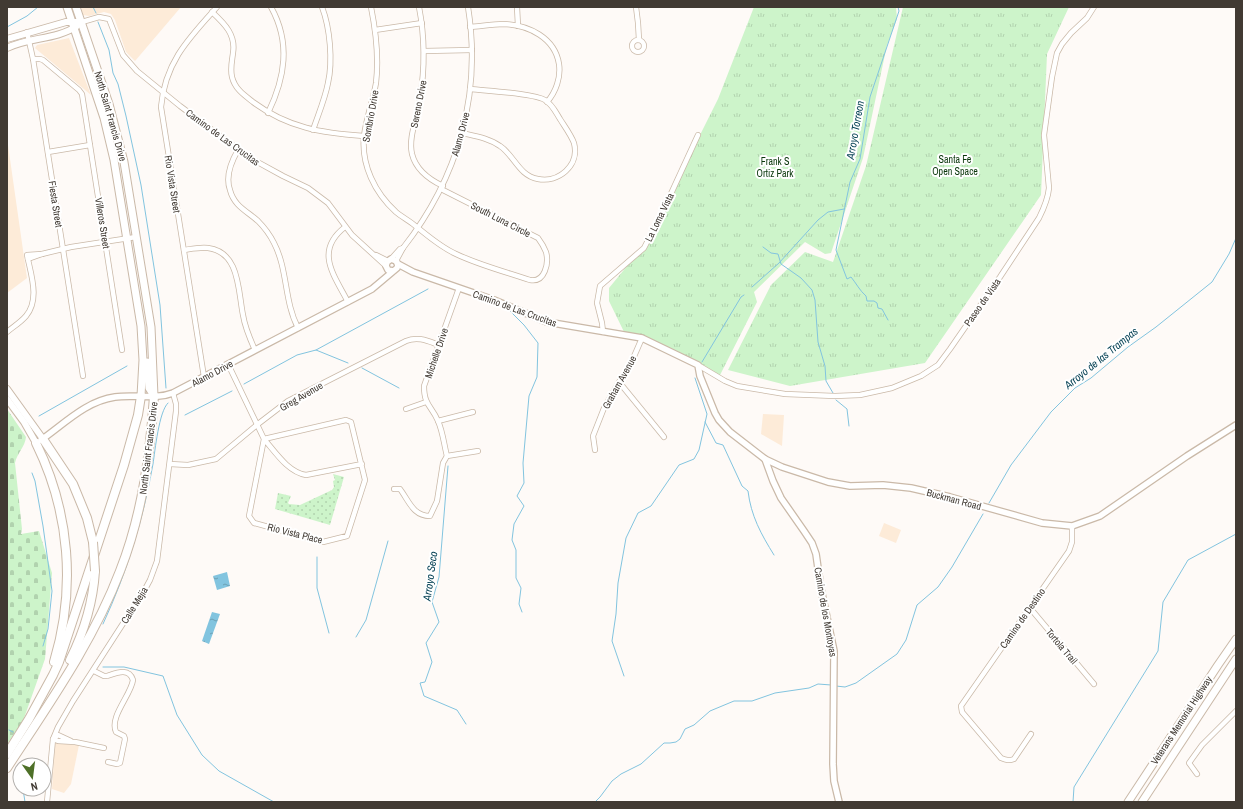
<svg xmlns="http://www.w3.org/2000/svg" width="1243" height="809" viewBox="0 0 1243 809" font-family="'Archivo Narrow',sans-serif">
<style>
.built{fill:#fdebd8}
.grass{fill:url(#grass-dots)}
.cemetery{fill:url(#cemetery-stones)}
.park{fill:url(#park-tufts)}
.water{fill:url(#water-ripples)}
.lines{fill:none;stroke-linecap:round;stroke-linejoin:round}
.stream{stroke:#82c4df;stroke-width:1}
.minor-casing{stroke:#cab9a8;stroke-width:6}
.tertiary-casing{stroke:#cab9a8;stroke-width:8}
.secondary-casing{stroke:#cab9a8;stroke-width:8}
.trunk-casing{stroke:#cab9a8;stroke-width:9}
.motorway-casing{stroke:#cab9a8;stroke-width:10}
.minor{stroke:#fff;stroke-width:4.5}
.tertiary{stroke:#fff;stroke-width:5.5}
.secondary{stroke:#fff;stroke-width:6}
.trunk{stroke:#fff;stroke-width:7}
.motorway{stroke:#fff;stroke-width:8}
.motorway-bridge-casing{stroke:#cab9a8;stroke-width:10;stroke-linecap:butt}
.motorway-bridge{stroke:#fff;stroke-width:8}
.labels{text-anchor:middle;stroke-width:4;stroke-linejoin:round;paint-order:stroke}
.street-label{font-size:10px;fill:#413a33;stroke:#fff}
.park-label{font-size:10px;fill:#0a370b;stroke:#fff}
.water-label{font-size:11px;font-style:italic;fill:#084356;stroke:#fff}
</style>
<defs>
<pattern id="grass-dots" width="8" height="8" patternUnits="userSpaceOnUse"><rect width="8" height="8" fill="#cdf4ca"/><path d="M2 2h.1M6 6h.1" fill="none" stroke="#b1d2ae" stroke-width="1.8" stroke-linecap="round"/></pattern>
<pattern id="cemetery-stones" width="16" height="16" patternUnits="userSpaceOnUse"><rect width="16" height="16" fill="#cdf4ca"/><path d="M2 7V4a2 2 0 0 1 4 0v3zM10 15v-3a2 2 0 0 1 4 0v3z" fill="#b1d2ae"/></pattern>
<pattern id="park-tufts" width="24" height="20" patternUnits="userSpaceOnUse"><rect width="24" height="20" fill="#cdf4ca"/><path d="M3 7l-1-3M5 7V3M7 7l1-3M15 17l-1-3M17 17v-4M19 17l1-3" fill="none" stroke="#b1d2ae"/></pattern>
<pattern id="water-ripples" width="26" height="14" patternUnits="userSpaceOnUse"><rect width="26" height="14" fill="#82c4df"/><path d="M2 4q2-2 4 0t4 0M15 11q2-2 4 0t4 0" fill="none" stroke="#6ca0b5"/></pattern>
</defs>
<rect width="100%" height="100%" fill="#fefaf7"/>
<!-- built -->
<g class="built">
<polygon points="81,7 181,7 135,61 126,52 115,20 111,14 104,12 89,16 83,15"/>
<polygon points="69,38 91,95 35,48 37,45"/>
<polygon points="7,138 27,278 7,293"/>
<polygon points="763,414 784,415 782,446 761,434"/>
<polygon points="884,523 901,530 896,543 879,536"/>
<polygon points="55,743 79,745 71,784 64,793 52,789"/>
</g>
<!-- grass -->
<polygon class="grass" points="333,474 344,477 330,525 275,509 278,493 291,496 288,503 289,504 300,505 332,490 334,487 333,481 335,480"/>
<!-- cemetery -->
<path class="cemetery" d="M 7,409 L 26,437 C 25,447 17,453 15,463 L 22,529 L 21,534 L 39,531 L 52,573 L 45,659 L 23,721 L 7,744 Z"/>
<!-- park -->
<g class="park">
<polygon points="754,7 896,7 897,19 887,45 863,158 831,253 825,254 805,242 754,292 757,302 719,377 660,346 626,336 609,301 609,288 646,243 718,99"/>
<polygon points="903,7 1069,7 1047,54 1041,195 925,363 790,386 728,370 771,285 805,252 833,262 866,166"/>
</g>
<!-- water -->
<g class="water">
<polygon points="227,572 230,586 217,590 213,576"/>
<polygon points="212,612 220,614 209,644 202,641"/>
</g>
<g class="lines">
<!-- stream -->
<g class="stream">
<polyline points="93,7 96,13"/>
<polyline points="98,22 109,50 113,73 118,84 126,116 141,185 160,305 166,388"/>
<polyline points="7,27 27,16 38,7"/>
<polyline points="1236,210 1236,215"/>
<polyline points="763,247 771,253 778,254 781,264 801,278 812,290 815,300 818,342 825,366 826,381 833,393"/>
<polyline points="752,287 779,263 818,220 828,212 844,209"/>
<polyline points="510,311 524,325 538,343 537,377 529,396 523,463 524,483 517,496 524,506 514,524 512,540 516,550 516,578 521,588 519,604 522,612"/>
<path d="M 888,320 L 882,309 L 878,308 L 877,303 L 874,301 L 867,301 L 866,296 C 860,291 856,283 851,277 L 847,279 L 836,250 L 850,182 L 860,159 L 870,97 L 899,11 L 898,7"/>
<polyline points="316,350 428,289"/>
<polyline points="702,362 741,297 744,295"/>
<polyline points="362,368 399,388"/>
<polyline points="244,384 297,355 316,350 348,363"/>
<polyline points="836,400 847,409 849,426"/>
<polyline points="185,415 232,391"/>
<polyline points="39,416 127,366"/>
<path d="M 705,422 L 716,443 L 723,445 L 742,486 L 748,491 C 751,516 761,534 774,555"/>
<polyline points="448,466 439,577 432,602 439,622 426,643 432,662 425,682 420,683 424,696 457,710 466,724"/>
<polyline points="32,473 35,481 43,526 52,591 48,629 43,646"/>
<polyline points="989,503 1011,465 1051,412 1075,388 1091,378 1128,347 1156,327 1212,282 1229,254 1236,238"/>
<polyline points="317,557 317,588 329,633"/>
<path d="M 103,624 C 127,572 143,520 153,464 C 155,451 159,411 168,403"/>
<polyline points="356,637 366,620 388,541"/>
<polyline points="103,667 124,667 163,676 177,715 202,755 219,771 274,802"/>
<polyline points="624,676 612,641 616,614 618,583 626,538 638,513 651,506 679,465 694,459 699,450 707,414 695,378"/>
<polyline points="836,686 845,687 856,683 897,654 906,640 917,605 938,587 952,567 983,514"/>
<polyline points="9,730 13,732"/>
<polyline points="23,789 25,802"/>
<polyline points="595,802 600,797 612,781 621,774 641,764 664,743 670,743 676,742 680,739 685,729 694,725 710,711 734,701 752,701 775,693 809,688 818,684 831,685"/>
<polyline points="1073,802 1074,787 1158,651 1163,602 1188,560 1236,534"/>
</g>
<defs>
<g id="minor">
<path d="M 371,7 C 376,32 379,58 376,83 C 373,101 366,118 364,136 C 361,165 375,193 396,212 C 402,217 408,220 413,224 C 427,235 440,247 456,254 C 479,265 506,272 530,280 C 545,283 549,263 546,252 C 544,247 541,242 538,238 L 441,189"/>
<path d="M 419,7 C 425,38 425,68 420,99 C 418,117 408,136 412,154 C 416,170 428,179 443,186"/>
<polyline points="517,7 518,26"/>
<polyline points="636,7 638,23 639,40"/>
<path d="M 212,12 C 225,24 236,35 233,53 C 232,61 230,69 232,77 C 235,89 244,95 253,102 C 288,128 322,133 364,136"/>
<polyline points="82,22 99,17 109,19 123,55 137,71 180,106 250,158 283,176 308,188 328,203 352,235 386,266"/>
<path d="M 470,27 C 482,26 493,24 504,24 C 529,25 555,38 559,64 C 561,77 556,92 547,102"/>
<polyline points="375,30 422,23"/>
<polyline points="27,32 33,59 83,376"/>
<circle cx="638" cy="46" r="6"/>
<polyline points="424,51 472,50"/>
<polyline points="33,59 40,59 43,60 79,90 82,94 122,350"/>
<path d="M 268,113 C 285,78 291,43 271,7"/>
<path d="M 313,130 C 318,115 325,99 328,83 C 333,61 330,28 322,7"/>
<path d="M 462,133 C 475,136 489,138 500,146 C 514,155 519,176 538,179 C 558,183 580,166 574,143 C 571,135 565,127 560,119 C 556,113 553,105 545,100 C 533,93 487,91 470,89"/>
<path d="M 238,150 C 231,162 225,176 230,190 C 234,206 247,211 258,221 C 265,228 270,235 274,243 C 288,270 284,301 298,328"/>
<polyline points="48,152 90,145"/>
<path d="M 345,227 C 314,251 334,275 348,302"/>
<path d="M 184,250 C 191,249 200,247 208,248 C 240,252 238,291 243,315 C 245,328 250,339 255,350"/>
<polyline points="376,255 388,261"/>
<polyline points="28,259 42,254 71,247 136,237"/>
<path d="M 391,259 L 400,249 L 403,248 C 458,178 482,95 468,7"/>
<polyline points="397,262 397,259 403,248"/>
<path d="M 459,288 L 424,386 C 424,406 432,406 438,421 C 443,432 444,445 447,456 L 478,451"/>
<path d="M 7,332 C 13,327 21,322 26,316 C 40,299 31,275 27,255 L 42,254"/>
<polyline points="603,332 602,323 597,303 600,286 644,248 663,211 698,135"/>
<path d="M 228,364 L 264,439 L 249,516 L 254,523 L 323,542 L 347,536 L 365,480 L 351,422 L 346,420 L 264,439 C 276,453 288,472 306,475 L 362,464"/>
<path d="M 698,365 L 725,381 L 737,386 L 785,394 L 835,396 L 860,395 L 892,388 L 921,376 L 938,365 L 950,349 L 1000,277 L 1039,218 C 1044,208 1048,199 1049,188 L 1044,135 L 1052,77 L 1057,53 L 1062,44 L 1071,33 L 1087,18 L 1094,7"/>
<path d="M 204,377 L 161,107 C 165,62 189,38 217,7"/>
<polyline points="619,382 664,437"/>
<polyline points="406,409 426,402"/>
<polyline points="438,421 473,412"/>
<polyline points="595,450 593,436 604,408 619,382 632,361 642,338"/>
<path d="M 170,464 L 188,465 L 216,459 L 258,424 L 288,401 L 406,341 C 418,336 428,341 439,345"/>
<path d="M 394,489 L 400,489 C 409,501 413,516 430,516 L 437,501 L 443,463 L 447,456"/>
<polyline points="1030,608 1094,684"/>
<path d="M 94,671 L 104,676 L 107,676 C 116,673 129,667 133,680 C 131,695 109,717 116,732 L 124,736 L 125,739 L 120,763 L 117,764 L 108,762"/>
<path d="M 1031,734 L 1014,759 C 1009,761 1006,760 1001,758 L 962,712 L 961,706 L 1069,551 L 1072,542 L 1072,526"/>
<polyline points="71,741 58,735 53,739 58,741 75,742 104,748"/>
<polyline points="1197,774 1189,763 1202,745 1236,711"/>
<polyline points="47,802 53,739 58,727 73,701 144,591 150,580 157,561 176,411 176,404 173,393"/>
</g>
<g id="tertiary">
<polyline points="398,264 413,272 494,300 547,322 642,338 698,365 700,376 715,413 719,420 730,432 765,459 782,467 828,482 850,486 883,485 911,488 950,497 1042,523 1072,526 1100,516 1187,456 1236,425"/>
<path d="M 41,440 C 64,424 86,401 115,397 C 134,394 155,400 173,393 L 372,289 L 397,268 L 398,265 L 396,261 L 391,259 L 387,262 L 386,266 L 388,270 L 393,271"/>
<polyline points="765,459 773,481 781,498 804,531 812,543 816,554 821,589 834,651 833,764 834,781 839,802"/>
</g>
<g id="secondary">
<polyline points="7,39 66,22 82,22"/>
<path d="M 7,48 C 29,37 56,40 77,26"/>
<polyline points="7,389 43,439"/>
<polyline points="7,399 24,422 36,443"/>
</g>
<g id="trunk">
<polyline points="67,7 104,118 114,160 141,326 143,360 141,396"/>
<polyline points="76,7 109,104 124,162 151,327 154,396"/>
<polyline points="147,362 149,388 154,396"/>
<polyline points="1128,802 1218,665 1236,639"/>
<polyline points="1142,802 1236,659"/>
</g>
<g id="motorway">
<polyline points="43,439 73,484 87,518 93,542"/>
<path d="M 36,443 C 70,512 76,589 54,662"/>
<path d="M 70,660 C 84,632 93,603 95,571"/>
<polyline points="7,754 29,719 53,675 59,662 124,465 138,415 141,396"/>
<path d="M 7,768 C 48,705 93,642 120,571 C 142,515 150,456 154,396"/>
</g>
</defs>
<!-- minor casing -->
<use href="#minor" class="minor-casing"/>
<!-- tertiary casing -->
<use href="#tertiary" class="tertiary-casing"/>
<!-- secondary casing -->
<use href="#secondary" class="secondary-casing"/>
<!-- trunk casing -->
<use href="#trunk" class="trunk-casing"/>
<!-- motorway casing -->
<use href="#motorway" class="motorway-casing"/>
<!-- minor -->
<use href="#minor" class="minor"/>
<!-- tertiary -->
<use href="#tertiary" class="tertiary"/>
<!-- secondary -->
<use href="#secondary" class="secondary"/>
<!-- trunk -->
<use href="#trunk" class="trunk"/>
<!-- motorway -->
<use href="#motorway" class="motorway"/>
<defs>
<polyline id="motorway-bridge" points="93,542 95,571"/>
</defs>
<!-- motorway-bridge casing -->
<use href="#motorway-bridge" class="motorway-bridge-casing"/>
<!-- motorway-bridge -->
<use href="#motorway-bridge" class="motorway-bridge"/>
</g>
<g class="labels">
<!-- street labels -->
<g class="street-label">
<text transform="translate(418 104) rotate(-79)" y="4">Sereno Drive</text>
<text transform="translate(111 116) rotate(74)" y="4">North Saint Francis Drive</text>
<text transform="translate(370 116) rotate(-80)" y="4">Sombrio Drive</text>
<text transform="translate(460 134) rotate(-75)" y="4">Alamo Drive</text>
<text transform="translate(223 137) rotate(36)" y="4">Camino de Las Crucitas</text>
<text transform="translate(173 184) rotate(81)" y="4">Rio Vista Street</text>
<text transform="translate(56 204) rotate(81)" y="4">Fiesta Street</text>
<text transform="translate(659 217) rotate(-64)" y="4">La Loma Vista</text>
<text transform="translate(501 219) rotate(27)" y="4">South Luna Circle</text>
<text transform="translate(103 223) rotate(81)" y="4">Villeros Street</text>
<text transform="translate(982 302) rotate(-55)" y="4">Paseo de Vista</text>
<text transform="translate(515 308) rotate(20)" y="4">Camino de Las Crucitas</text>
<text transform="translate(436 353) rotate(-71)" y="4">Michelle Drive</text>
<text transform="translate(212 373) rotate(-28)" y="4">Alamo Drive</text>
<text transform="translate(619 382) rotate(-61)" y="4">Graham Avenue</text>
<text transform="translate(301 396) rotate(-30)" y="4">Greg Avenue</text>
<text transform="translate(148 448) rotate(-83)" y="4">North Saint Francis Drive</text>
<text transform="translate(954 499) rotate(15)" y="4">Buckman Road</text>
<text transform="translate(295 533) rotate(14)" y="4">Rio Vista Place</text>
<text transform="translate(134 605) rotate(-58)" y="4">Calle Mejia</text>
<text transform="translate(826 612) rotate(80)" y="4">Camino de los Montoyas</text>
<text transform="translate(1022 618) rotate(-55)" y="4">Camino de Destino</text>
<text transform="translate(1062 646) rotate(50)" y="4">Tortola Trail</text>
<text transform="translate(1181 720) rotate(-57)" y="4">Veterans Memorial Highway</text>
</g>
<!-- park labels -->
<g class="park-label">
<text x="955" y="163">Santa Fe<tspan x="955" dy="12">Open Space</tspan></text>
<text x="775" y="165">Frank S<tspan x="775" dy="12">Ortiz Park</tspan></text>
</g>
<!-- water labels -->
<g class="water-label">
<text transform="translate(855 130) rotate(-80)" y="4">Arroyo Torreon</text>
<text transform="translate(1101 358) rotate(-39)" y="4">Arroyo de las Trampas</text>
<text transform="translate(430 576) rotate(-82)" y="4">Arroyo Seco</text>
</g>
</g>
<!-- border -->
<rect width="1243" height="809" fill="none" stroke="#413a33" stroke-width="16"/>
<!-- north arrow -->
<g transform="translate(32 777) rotate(166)"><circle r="19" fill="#ffffff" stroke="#b3b0ad"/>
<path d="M0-3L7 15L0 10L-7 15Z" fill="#4e7028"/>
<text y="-6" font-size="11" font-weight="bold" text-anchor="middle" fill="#413a33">N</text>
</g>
</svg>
